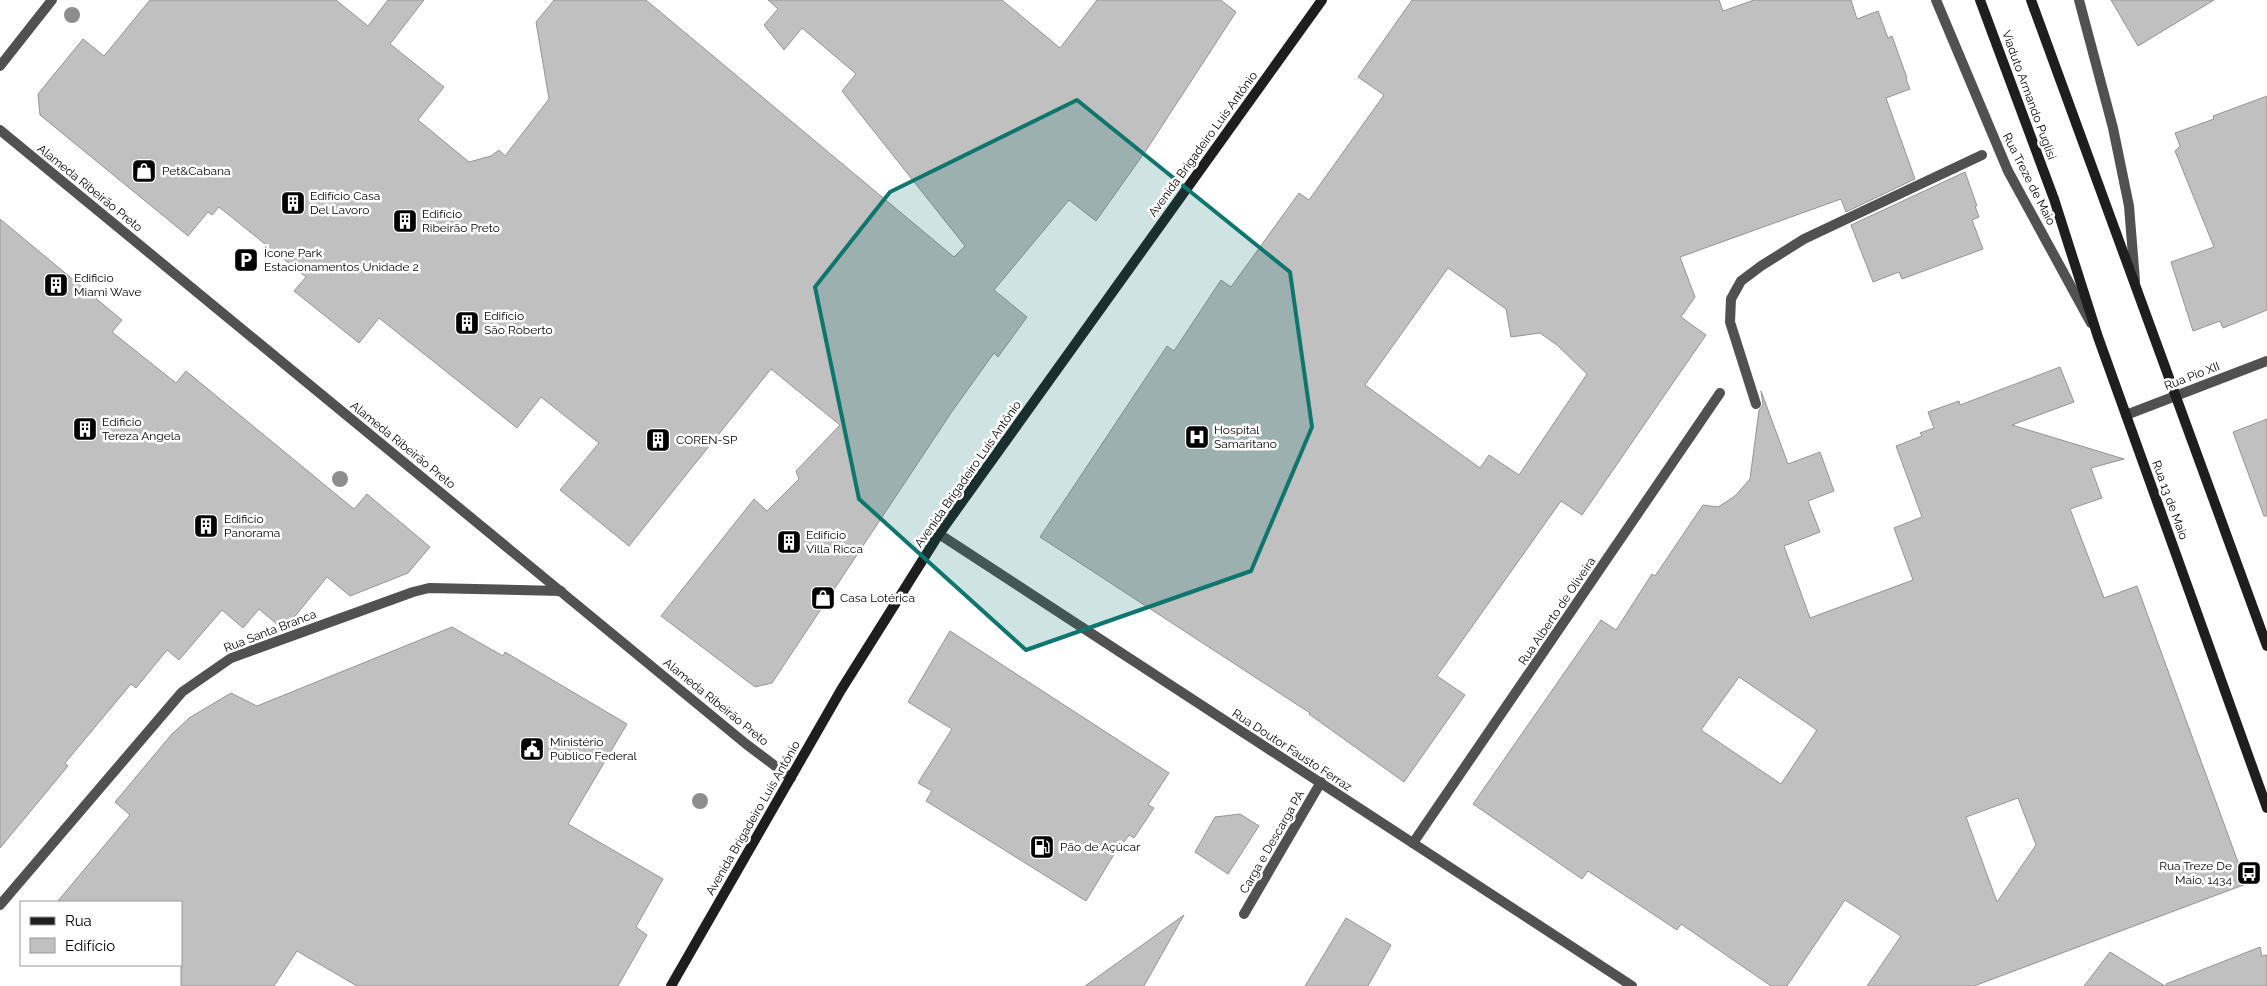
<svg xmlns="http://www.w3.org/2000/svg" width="2267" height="986" viewBox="0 0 2267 986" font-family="Raleway,sans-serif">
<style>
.building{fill:#c0c0c0;stroke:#959595;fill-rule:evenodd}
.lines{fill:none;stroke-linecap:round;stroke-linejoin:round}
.service{stroke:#515151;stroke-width:10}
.minor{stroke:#515151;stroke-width:10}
.secondary{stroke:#1e1e1e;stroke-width:10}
.tree{fill:#8d8d8d}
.marked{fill:#0f766e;fill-opacity:0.2;stroke:#0f766e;stroke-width:4;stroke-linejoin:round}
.labels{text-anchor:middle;stroke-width:5;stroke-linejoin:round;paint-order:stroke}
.street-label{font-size:12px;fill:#000;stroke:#fff}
.poi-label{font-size:12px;fill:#000;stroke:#fff;text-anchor:start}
</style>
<rect width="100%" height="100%" fill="#fff"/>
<!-- building -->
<g class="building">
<polygon points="150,0 336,0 368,26 388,0 424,0 390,44 444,87 418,120 469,162 491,156 499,150 505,156 549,99 536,22 554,0 646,0 954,257 965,246 842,91 856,74 802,28 784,50 764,25 778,9 768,0 1002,0 1060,48 1097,0 1221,0 1236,12 1147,149 1096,221 1069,200 994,290 1027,317 998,357 994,353 953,410 772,683 755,687 661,616 754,499 767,511 799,479 796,471 840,425 771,369 629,546 560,490 599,443 541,397 517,428 379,318 359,343 294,291 306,277 219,207 212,215 208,212 188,236 40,115 38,94 83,39 104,56"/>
<path d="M 1412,0 L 1719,0 L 1723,11 L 1754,0 L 1851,0 L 1857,19 L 1878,11 L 1888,38 L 1892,36 L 1907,78 L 1906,79 L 1910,89 L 1886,98 L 1915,179 L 1846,212 L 1841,199 L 1680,257 L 1695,297 L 1681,317 L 1706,335 L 1582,515 L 1561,501 L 1437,676 L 1465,695 L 1404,782 L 1309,714 L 1310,713 L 1040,537 L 1167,346 L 1174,351 L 1221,280 L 1231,287 L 1299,193 L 1309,200 L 1384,95 L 1358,77 ZM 1448,268 L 1506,309 L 1511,337 L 1540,333 L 1557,345 L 1587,374 L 1519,475 L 1489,455 L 1480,468 L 1365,385 Z"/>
<polygon points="2111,0 2214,0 2138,46"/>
<polygon points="2267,96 2267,310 2223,328 2220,321 2193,331 2171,262 2214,247 2175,151 2180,146 2175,133 2214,119 2213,116"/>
<polygon points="1965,172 1977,206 1975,206 1979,217 1972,220 1983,249 1902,279 1899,272 1873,282 1851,225"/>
<polygon points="0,219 122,320 112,332 176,383 186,371 354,509 367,494 430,547 408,573 350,596 327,577 292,620 278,625 259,609 243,628 222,610 179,660 167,650 136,688 131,684 65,763 68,766 0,848"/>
<path d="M 2060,367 L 2074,402 L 2012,425 L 2124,459 L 2091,468 L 2102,498 L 2070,509 L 2104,598 L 2137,586 L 2246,884 L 1974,986 L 1867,986 L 1901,936 L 1845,900 L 1787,986 L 1771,986 L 1681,924 L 1677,930 L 1588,871 L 1582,879 L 1473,804 L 1601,620 L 1616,630 L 1652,574 L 1655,576 L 1703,505 L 1718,507 L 1735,496 L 1750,479 L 1759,410 L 1763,405 L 1761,391 L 1788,464 L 1820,452 L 1834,491 L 1808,501 L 1820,532 L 1784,546 L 1810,618 L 1913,580 L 1894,528 L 1922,517 L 1896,446 L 1922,436 L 1920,433 L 1934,428 L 1928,412 L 1959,401 L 1960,405 ZM 1739,677 L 1817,730 L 1781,784 L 1701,730 ZM 2018,798 L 2036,845 L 1997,902 L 1966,817 Z"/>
<polygon points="2267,419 2267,516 2264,516 2233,432"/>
<polygon points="452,627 503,656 505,652 627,724 568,824 663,879 636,927 647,935 618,986 357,986 297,951 274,986 181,986 181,902 57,902 130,815 115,802 171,735 189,718 231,693 257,706"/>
<polygon points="950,631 1169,773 1148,805 1154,808 1134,838 1129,835 1124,842 1122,841 1086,901 926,801 932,791 918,783 952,729 908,702"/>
<polygon points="1240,814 1259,826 1228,874 1195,852 1215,817"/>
<polygon points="1184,915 1144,986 1085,986"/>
<polygon points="1346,918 1391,945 1368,986 1305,986"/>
<polygon points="2260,947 2262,956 2267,955 2267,986 2166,986 2166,984"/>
<polygon points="2110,952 2165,986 2084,986"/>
</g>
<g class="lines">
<!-- service -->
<g class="service">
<polyline points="1756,404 1730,322 1731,299 1741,281 1761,266 1804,239 1982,155"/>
<polyline points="1244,914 1321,782"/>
</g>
<!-- minor -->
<g class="minor">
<polyline points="1936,0 2008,171 2091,323"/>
<polyline points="2079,0 2113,128 2129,206 2135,281"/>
<polyline points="0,66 52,0"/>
<polyline points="0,130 746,744 791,778"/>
<polyline points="2126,415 2267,361"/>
<polyline points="939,534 1632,986"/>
<polyline points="1413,843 1720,393"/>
<polyline points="0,905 182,692 231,658 413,592 429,588 561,591"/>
</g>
<!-- secondary -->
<g class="secondary">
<polyline points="1980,0 2054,199 2098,337 2267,808"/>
<polyline points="2031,0 2267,646"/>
<polyline points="671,986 841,690 939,534 1322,0"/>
</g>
</g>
<!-- trees -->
<g class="tree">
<circle cx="72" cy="15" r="8"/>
<circle cx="340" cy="479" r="8"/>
<circle cx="700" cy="801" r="8"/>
</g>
<!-- marked area -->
<path class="marked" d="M 1077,100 L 1290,272 L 1312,427 L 1251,571 L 1026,650 L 859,499 L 815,287 L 890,192 Z"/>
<!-- icons -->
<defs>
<symbol id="shop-square" viewBox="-11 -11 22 22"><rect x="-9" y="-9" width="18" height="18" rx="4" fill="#000" stroke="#fff"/><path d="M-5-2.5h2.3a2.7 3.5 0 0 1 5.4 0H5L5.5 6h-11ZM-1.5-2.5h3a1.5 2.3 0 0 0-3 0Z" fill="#fff"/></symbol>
<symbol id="building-square" viewBox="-11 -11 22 22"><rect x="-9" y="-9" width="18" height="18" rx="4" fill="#000" stroke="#fff"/><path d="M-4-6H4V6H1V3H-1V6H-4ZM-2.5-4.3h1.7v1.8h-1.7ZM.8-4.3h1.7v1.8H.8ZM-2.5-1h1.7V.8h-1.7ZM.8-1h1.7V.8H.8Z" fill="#fff"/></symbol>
<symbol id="parking-square" viewBox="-11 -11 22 22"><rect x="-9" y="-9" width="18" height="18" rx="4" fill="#000" stroke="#fff"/><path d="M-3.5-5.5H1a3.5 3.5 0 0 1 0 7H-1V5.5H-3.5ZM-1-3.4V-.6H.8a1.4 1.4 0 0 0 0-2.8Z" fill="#fff"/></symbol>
<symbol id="hospital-square" viewBox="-11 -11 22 22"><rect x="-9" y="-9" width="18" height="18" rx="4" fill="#000" stroke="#fff"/><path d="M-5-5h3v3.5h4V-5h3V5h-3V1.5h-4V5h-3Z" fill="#fff"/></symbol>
<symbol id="civic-square" viewBox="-11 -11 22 22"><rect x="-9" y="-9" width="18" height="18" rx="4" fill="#000" stroke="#fff"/><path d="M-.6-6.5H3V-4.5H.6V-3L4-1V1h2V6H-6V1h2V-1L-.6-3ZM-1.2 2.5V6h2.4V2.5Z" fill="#fff"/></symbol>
<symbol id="fuel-square" viewBox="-11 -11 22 22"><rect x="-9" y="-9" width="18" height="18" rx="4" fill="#000" stroke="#fff"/><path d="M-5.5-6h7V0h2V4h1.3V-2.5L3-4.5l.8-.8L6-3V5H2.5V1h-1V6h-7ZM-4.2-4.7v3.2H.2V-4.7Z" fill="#fff"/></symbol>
<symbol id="bus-square" viewBox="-11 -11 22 22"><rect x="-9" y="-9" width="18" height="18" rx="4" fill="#000" stroke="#fff"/><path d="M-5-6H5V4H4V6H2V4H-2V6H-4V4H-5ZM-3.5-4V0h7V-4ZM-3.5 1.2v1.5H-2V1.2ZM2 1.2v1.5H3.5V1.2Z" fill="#fff"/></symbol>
</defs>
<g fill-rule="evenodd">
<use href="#shop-square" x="130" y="157" width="28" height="28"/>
<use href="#building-square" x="279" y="189" width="28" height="28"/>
<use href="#building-square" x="391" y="207" width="28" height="28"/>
<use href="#parking-square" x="232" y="246" width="28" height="28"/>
<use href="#building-square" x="42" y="271" width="28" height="28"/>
<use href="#building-square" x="453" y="309" width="28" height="28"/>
<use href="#building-square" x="71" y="415" width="28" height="28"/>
<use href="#hospital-square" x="1183" y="423" width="28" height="28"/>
<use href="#building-square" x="644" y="426" width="28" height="28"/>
<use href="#building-square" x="192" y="512" width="28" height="28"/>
<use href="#building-square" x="775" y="528" width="28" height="28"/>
<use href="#shop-square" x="809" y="584" width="28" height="28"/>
<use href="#civic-square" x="518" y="735" width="28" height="28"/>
<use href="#fuel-square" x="1028" y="833" width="28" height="28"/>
<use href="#bus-square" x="2235" y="859" width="28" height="28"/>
</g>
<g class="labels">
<!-- street labels -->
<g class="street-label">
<text transform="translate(2029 95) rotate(70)" y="4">Viaduto Armando Puglisi</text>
<text transform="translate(1203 144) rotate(-54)" y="4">Avenida Brigadeiro Luís Antônio</text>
<text transform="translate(2029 179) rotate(63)" y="4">Rua Treze de Maio</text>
<text transform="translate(90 188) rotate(39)" y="4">Alameda Ribeirão Preto</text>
<text transform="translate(2192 376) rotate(-21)" y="4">Rua Pio XII</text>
<text transform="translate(403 445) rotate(39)" y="4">Alameda Ribeirão Preto</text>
<text transform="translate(968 474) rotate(-55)" y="4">Avenida Brigadeiro Luís Antônio</text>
<text transform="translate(2170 500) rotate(70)" y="4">Rua 13 de Maio</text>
<text transform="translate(1557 611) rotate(-56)" y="4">Rua Alberto de Oliveira</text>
<text transform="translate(270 631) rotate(-21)" y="4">Rua Santa Branca</text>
<text transform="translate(716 702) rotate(39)" y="4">Alameda Ribeirão Preto</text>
<text transform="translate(1292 750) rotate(33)" y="4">Rua Doutor Fausto Ferraz</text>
<text transform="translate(753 818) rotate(-60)" y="4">Avenida Brigadeiro Luís Antônio</text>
<text transform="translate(1272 842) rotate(-60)" y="4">Carga e Descarga PA</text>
</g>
<!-- poi labels -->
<g class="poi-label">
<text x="162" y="175">Pet&amp;Cabana</text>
<text x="310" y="200">Edifício Casa<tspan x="310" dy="14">Del Lavoro</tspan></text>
<text x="422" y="218">Edifício<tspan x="422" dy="14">Ribeirão Preto</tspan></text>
<text x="264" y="257">Ícone Park<tspan x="264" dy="14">Estacionamentos Unidade 2</tspan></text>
<text x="74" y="282">Edificio<tspan x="74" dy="14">Miami Wave</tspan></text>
<text x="484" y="320">Edifício<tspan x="484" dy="14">São Roberto</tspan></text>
<text x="102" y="426">Edificio<tspan x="102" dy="14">Tereza Angela</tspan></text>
<text x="1214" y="434">Hospital<tspan x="1214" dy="14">Samaritano</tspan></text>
<text x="676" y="444">COREN-SP</text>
<text x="224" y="523">Edificio<tspan x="224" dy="14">Panorama</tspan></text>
<text x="806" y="539">Edifício<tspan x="806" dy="14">Villa Ricca</tspan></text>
<text x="840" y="602">Casa Lotérica</text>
<text x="550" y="746">Ministério<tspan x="550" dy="14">Público Federal</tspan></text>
<text x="1060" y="851">Pão de Açúcar</text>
<text x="2232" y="870" text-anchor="end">Rua Treze De<tspan x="2232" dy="14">Maio, 1434</tspan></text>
</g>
</g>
<!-- legend -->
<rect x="20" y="901" width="162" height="65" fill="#ffffff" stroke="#999999"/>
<rect x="30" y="917" width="25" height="8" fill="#1e1e1e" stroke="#999999"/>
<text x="65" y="926" font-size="15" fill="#000000">Rua</text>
<rect x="30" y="938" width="25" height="15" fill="#c0c0c0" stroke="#999999"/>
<text x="65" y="951" font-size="15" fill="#000000">Edifício</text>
</svg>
